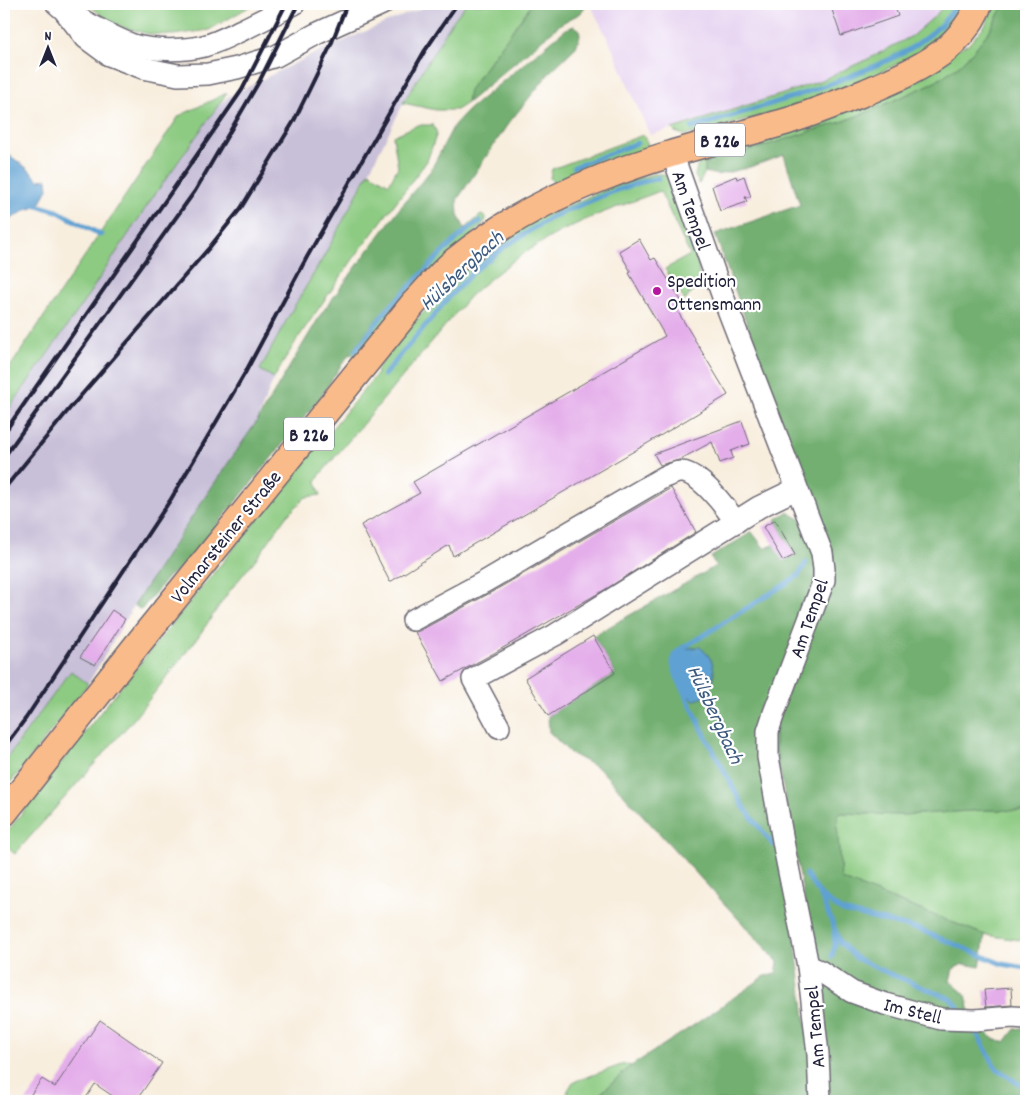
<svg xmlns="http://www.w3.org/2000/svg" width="1030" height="1105" viewBox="0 0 1030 1105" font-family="Dekko,sans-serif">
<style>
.built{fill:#e6d2f0}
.industrial{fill:#c8bfd8}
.green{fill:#8dcb82;stroke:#58765e}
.forest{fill:#72af70;stroke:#4a6856}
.water{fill:#5ea1d2;stroke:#406286}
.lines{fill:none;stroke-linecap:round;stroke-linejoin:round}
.stream{stroke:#5ea1d2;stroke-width:5}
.building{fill:#e4aeea}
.minor-casing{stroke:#6d6974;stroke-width:24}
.major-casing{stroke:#6d6974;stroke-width:29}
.minor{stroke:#fff;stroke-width:21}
.major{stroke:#fabb8b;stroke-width:26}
.rail{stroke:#22223b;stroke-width:4}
.poi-dot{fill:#b5179e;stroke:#fff;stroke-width:2}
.labels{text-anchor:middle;stroke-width:4.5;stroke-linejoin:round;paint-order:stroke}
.shield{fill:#fff;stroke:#646476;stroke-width:1}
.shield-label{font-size:19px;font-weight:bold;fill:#22223b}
.street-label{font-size:20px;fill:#22223b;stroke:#fff}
.poi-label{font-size:20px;fill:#22223b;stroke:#fff;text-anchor:start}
.water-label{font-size:21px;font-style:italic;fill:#3d5b7f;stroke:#fff}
</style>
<rect width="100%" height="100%" fill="#fff"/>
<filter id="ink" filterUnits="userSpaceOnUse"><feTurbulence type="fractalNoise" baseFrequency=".02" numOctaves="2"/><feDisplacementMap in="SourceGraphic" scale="10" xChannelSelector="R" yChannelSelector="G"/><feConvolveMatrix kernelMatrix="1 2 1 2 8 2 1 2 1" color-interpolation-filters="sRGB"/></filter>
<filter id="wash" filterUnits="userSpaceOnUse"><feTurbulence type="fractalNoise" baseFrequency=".0096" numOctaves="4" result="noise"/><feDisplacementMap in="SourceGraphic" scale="20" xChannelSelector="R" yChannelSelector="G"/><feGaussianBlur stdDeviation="1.12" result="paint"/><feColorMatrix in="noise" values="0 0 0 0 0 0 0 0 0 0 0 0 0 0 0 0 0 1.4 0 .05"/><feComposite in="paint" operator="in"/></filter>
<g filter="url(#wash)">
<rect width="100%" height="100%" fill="#f8eede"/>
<!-- built -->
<polygon class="built" points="590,4 945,4 935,16 912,36 868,59 822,80 760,102 650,135 631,92 613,49"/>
<!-- industrial -->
<polygon class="industrial" points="432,4 466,4 450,25 409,92 369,172 323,258 292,310 260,370 274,378 257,421 207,494 134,605 88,684 71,671 4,762 4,416 73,318 151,200 217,107 228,97 275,73 320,51 392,20"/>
<!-- green -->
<g class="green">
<polygon points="87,4 254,4 209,30 173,35 149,34 122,27 103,16"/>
<polygon points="466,4 530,4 531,5 469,90 467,103 456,110 436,110 403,103 450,25"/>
<polygon points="945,4 962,4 949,24 934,40 937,41 922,52 860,82 782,110 704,132 684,135 675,132 672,129 783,94 822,80 868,59 912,36 935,16"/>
<polygon points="996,4 1004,4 990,30 975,49 961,64 935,82 870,111 844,121 761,147 715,159 705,164 705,172 699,184 695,176 697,167 704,157 969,44 985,25"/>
<polygon points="227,93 151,200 73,318 4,416 4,376 179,116"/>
<polygon points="418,125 433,125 437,133 427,161 356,255 321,305 296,341 274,378 260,370 292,310 323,258 369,172 389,184 398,167 393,136"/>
<polygon points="643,135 647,142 648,149 609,161 559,181 552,181 550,178 552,169"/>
<path d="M 653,174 L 663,174 L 670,177 L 698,253 L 699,275 L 696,286 L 685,301 L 665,269 L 690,255 L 660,191 C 627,204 592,215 560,232 C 527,249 497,272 470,296 L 320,475 L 316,482 L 321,495 L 306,497 L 286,517 L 259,555 L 228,593 L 196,640 L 169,674 L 133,720 L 15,854 L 4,845 L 4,836 L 107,704 L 292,477 L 377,374 L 376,370 L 413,324 L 448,286 L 475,260 L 533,221 L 613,186 Z"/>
<polygon points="481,215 485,216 486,220 481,226 357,354 352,355 350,354 385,309 450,242"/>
<polygon points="71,671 88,684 4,791 4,762"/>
<polygon points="988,810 1026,811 1026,941 985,935 841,879 837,825 839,813 902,815"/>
<polygon points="624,1064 631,1066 592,1101 572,1101 567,1092 573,1082"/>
</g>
<!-- forest -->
<g class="forest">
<polygon points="530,4 587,4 581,13 562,23 467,103 469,90 531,5"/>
<polygon points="1004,4 1026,4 1026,131 1022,134 1026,141 1026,811 988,810 902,815 839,813 837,825 841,879 985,935 980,967 963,964 953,969 950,981 966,995 971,1016 887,1001 816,962 773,734 823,593 795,459 715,234 800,205 784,155 750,167 717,175 705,172 705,164 715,159 761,147 844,121 870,111 935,82 961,64 975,49 990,30"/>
<polygon points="574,26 579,29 580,36 576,47 551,71 508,124 457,200 458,215 465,229 385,309 342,364 319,399 244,492 183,566 169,576 141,610 134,605 207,494 257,421 321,314 403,204 431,170 454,125 468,110 566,29"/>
<polygon points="787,512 804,521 820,565 772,700 788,887 816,1101 592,1101 631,1066 694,1025 765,976 776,974 778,962 600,769 570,753 549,732 548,716 615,673 593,636 716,566 711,557 747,535 751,531 765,549 785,538 775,520"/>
<path d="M 817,982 L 979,1025 C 987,1033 993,1042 1005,1042 L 1015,1029 L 1026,1027 L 1026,1101 L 822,1101 Z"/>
</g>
<!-- water -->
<g class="water">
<polygon points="5,152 28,169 39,180 47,179 48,189 39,206 26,210 4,223 4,153"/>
<path d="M 700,647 C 704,651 709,655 711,660 C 717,671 713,691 702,698 C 702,698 695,700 694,700 C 691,698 687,696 685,693 C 678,685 666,655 680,650 C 684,648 694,648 700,647 Z"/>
</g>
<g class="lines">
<!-- stream -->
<g class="stream">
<path d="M 692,128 C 747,111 802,96 855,74 C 877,65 901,56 920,42 C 935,32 948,19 957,4"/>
<polyline points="574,167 637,143"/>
<polyline points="39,206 57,211 101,235"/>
<polyline points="686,223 695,253"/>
<polyline points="355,351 386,311 440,255 461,235 480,221"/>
<polyline points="384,375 450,296 473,272 504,247 552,217 607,194 638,183 659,178"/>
<polyline points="773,845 743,806 707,739 677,677 673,664 674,655 679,650 701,637 798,576 806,563"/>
<polyline points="806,874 821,896 840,942 856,958 881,970 951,999 958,1007"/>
<polyline points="821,896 842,911 918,929 1002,964 1026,968"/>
<polyline points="832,957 835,944 834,933"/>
<polyline points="976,1032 996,1068 1026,1089"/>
</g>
</g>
<g id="blocks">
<!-- building -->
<g class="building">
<polygon points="830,4 894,4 898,16 841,36"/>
<polygon points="736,176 737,179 744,176 751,197 745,197 747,202 720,211 712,186"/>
<polygon points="639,239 651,260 655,258 682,302 675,307 728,395 648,443 453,556 449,545 390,582 361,525 420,493 413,482 665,336 629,273 631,272 619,251"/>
<polygon points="742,421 750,444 731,451 733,458 720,463 712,442 679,460 660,465 654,454"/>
<polygon points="671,488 696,532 606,589 494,653 443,681 415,632 419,631 492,592"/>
<polygon points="775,520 795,555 783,561 763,527"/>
<polygon points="112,610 125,619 95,665 80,657"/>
<polygon points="593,636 615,673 548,716 525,678"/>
<polygon points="1011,988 1012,1005 986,1007 984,990"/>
<polygon points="100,1020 162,1063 136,1101 120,1101 95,1084 84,1101 26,1101 42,1079 55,1087"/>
</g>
</g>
</g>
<g filter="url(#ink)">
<use href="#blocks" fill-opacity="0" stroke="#6d6974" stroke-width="1"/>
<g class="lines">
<defs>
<g id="minor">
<polyline points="57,4 64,10 86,38 109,55 143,68 178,75 208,74 237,68 276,56 316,34 382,4"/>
<path d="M 71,14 C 91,25 111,37 133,45 C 153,51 184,51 204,46 C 219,42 233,34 246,28 C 262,20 278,12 294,4"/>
<polyline points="672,153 722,294 822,553 824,569 824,580 774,713 768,731 768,757 785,852 808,966 818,1054 820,1101"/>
<path d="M 413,620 L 486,581 L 664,477 C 669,476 675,472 680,472 C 698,470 726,508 736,522"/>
<polyline points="499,727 473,679 555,635 759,507 796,489"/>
<polyline points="808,966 820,971 852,992 885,1004 941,1019 975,1020 1013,1017 1026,1018"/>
</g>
<path id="major" d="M 4,813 L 137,645 L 414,303 C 428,289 442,271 456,260 C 500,224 552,197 604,177 C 664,153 727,139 788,121 C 815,112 841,102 866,92 C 889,82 913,72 934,58 C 953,46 971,25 979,4"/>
</defs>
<!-- minor casing -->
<use href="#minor" class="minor-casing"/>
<!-- major casing -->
<use href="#major" class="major-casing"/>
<!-- minor -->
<use href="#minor" class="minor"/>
<!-- major -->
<use href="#major" class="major"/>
<!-- rail -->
<g class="rail">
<polyline points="4,433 242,90 286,4"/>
<polyline points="4,457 195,191 260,80 298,4"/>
<polyline points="4,489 71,407 209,248 241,208 294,121 330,47 347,4"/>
<polyline points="4,747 26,718 171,499 245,373 307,257 424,52 457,4"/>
</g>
</g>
</g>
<!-- markers -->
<circle class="poi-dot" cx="657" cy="291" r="5"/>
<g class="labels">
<!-- shield labels -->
<g class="shield">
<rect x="695" y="123.5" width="50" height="33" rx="4"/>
<rect x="284" y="417.5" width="50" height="33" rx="4"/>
</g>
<g class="shield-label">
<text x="720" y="147">B 226</text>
<text x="309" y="441">B 226</text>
</g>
<!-- street labels -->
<g class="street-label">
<text transform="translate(692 210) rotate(71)" y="7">Am Tempel</text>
<text transform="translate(225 536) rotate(-51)" y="7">Volmarsteiner Straße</text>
<text transform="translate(808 618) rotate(-71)" y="7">Am Tempel</text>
<text transform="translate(913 1010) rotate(14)" y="7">Im Stell</text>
<text transform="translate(814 1027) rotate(-95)" y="7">Am Tempel</text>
</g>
<!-- poi labels -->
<g class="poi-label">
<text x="667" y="287">Spedition<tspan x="667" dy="23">Ottensmann</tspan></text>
</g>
<!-- water labels -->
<g class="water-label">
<text transform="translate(461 270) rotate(-43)" y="7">Hülsbergbach</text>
<text transform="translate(716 714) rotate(65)" y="7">Hülsbergbach</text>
</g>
</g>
<!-- margin -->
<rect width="1030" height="1105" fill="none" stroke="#fff" stroke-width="20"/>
<!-- north arrow -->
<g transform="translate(48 48)" stroke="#ffffff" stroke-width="4" paint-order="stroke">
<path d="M0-4L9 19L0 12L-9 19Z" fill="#22223b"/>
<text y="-8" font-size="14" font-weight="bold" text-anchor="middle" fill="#22223b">N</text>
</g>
</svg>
